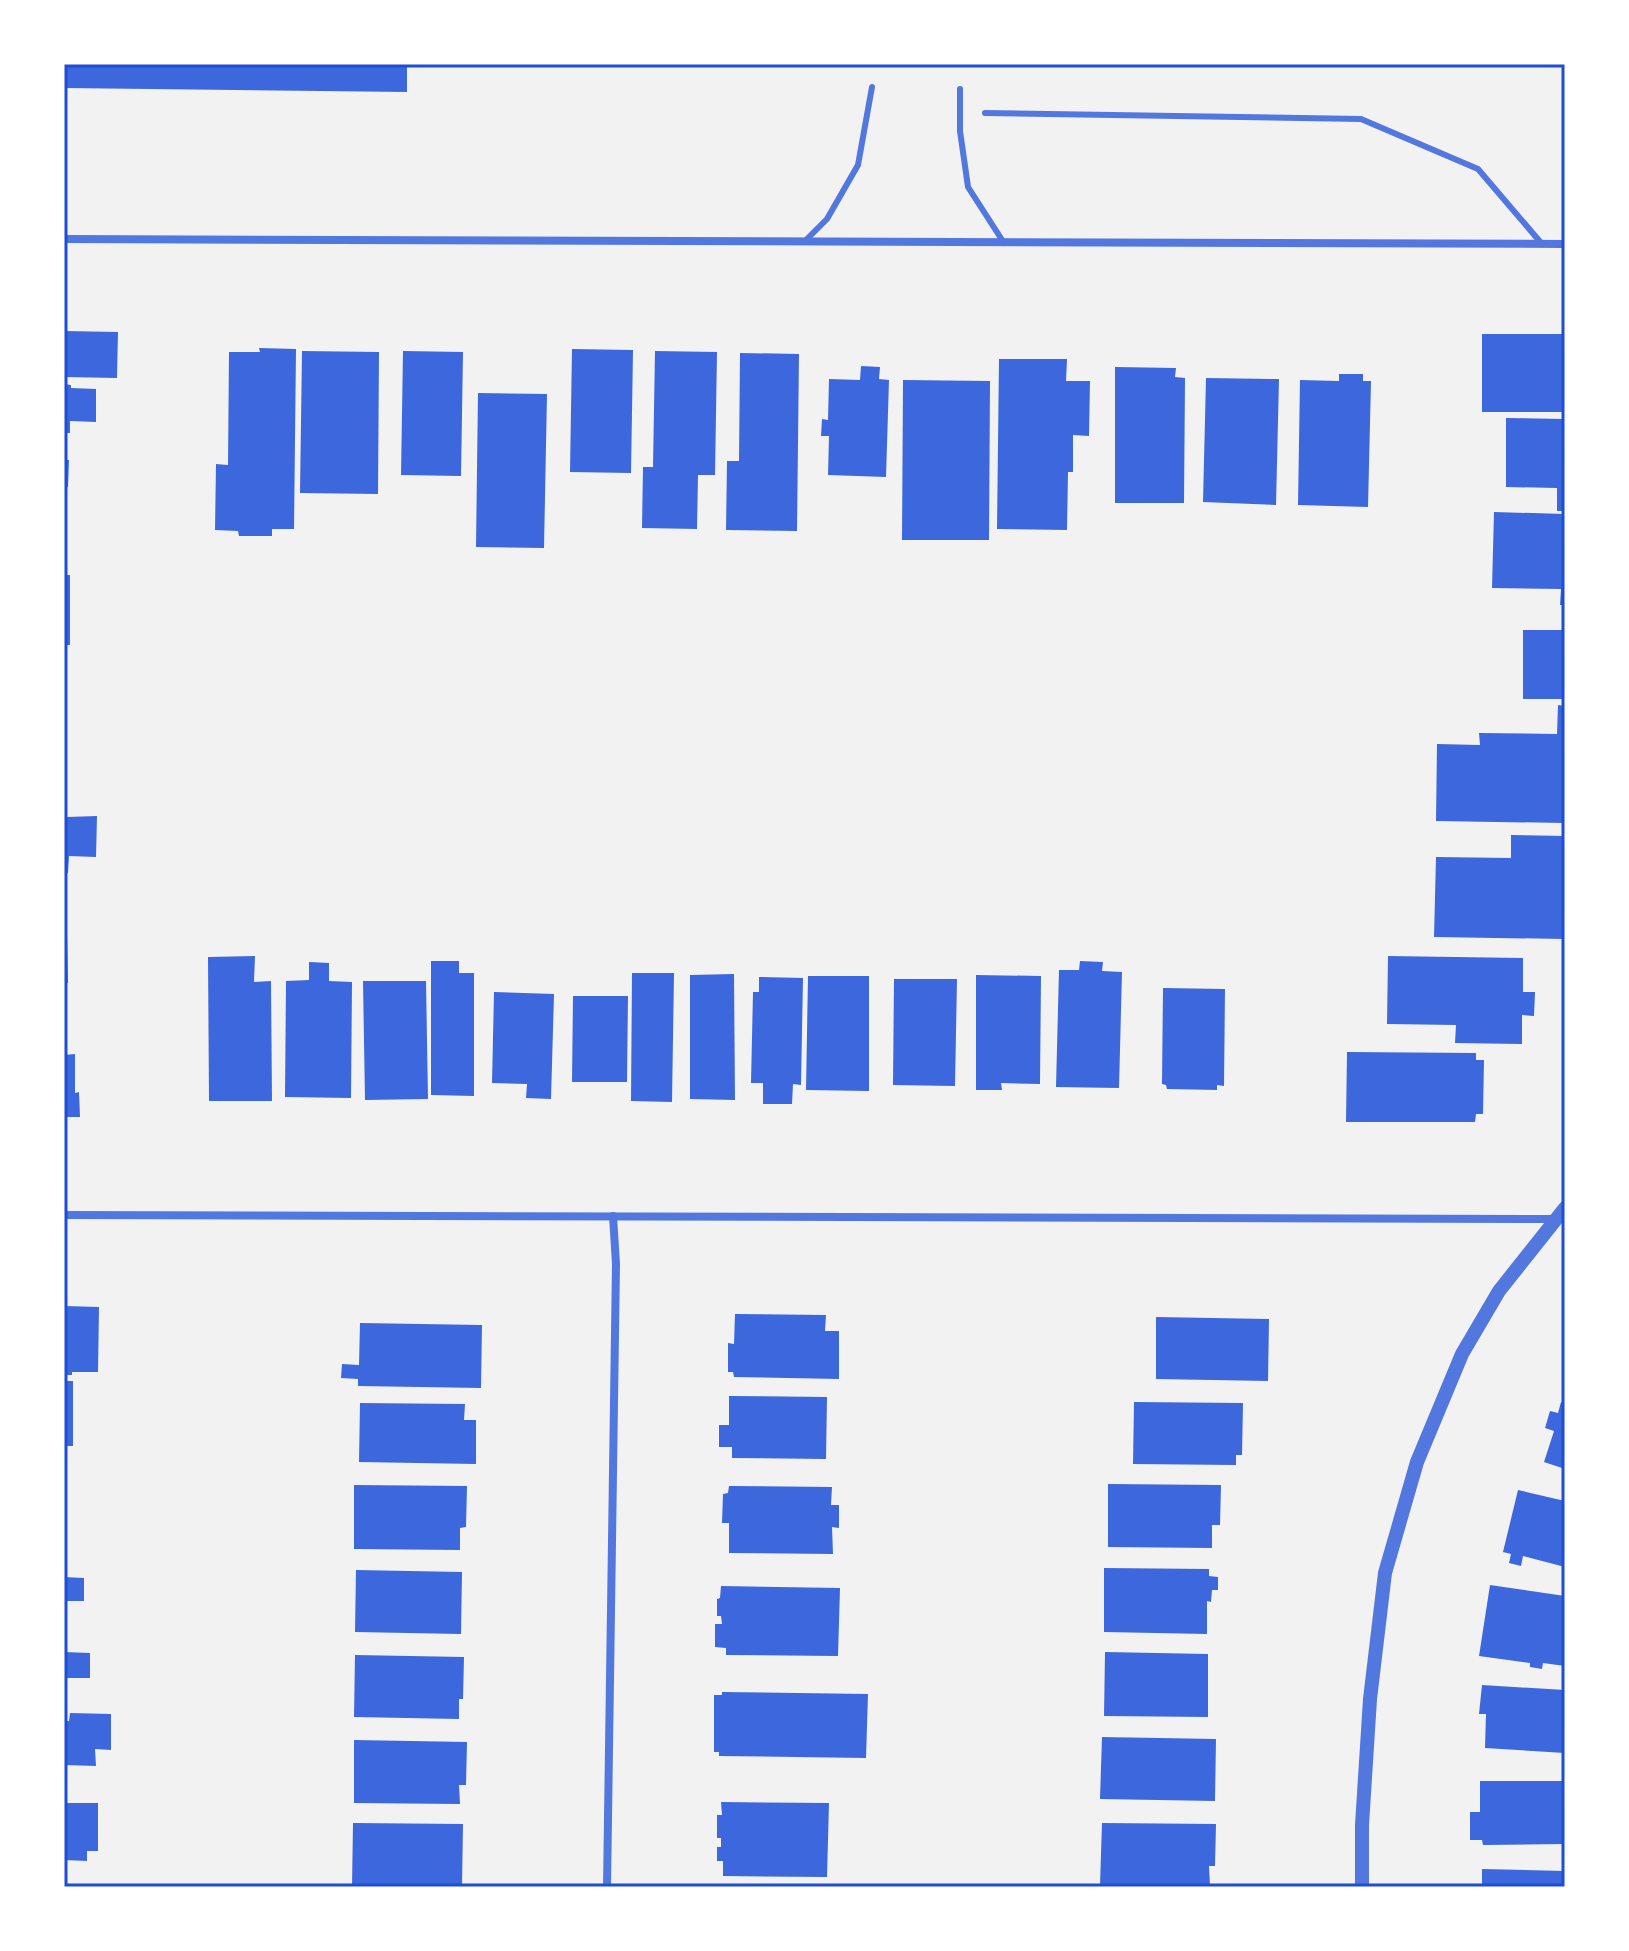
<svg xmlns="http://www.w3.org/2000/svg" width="1629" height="1951" viewBox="0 0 1629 1951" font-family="Jost,sans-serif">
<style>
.building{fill:#3d67dc}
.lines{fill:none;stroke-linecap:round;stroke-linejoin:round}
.service{stroke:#5277de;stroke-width:6}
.minor{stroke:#5277de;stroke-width:8}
.tertiary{stroke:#5277de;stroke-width:14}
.neatline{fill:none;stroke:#1d4ed8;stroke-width:3}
</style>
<rect width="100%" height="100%" fill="#f2f2f2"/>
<!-- building -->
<g class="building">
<polygon points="64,64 407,64 407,92 64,88"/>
<polygon points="64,331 118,332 117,378 64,377"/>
<rect x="1482" y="334" width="83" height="78"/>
<polygon points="259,348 296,349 294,529 272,529 272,536 239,536 238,531 215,530 216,464 228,465 229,352 260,352"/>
<polygon points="572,349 633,350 631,473 570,472"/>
<polygon points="302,351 379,352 378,494 300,493"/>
<polygon points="403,351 463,352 461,476 401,475"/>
<polygon points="655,351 717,352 715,475 698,475 697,529 642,528 643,467 653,467"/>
<polygon points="740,353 799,354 797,531 726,530 727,461 739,461"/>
<polygon points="999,359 1067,359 1066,381 1090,381 1089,436 1073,435 1073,472 1068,472 1067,530 997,529"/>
<polygon points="861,366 880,367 879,379 889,380 886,477 828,475 829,436 821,436 822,419 828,420 829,379 860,380"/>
<polygon points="1115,367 1176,368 1175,377 1185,378 1184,503 1115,503"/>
<polygon points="1339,374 1363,374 1363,381 1371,381 1368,507 1298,505 1300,380 1339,381"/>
<polygon points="1206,378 1279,379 1276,505 1203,502"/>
<polygon points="903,380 990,381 989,540 902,540"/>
<polygon points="64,384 71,385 71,388 96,389 96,422 70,421 70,433 64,433"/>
<polygon points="478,393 547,394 544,548 476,547"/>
<polygon points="1506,418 1565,419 1565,511 1557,511 1557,488 1506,487"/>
<polygon points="64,460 69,460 68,487 64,487"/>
<polygon points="1494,512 1565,514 1565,605 1560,605 1561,589 1492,588"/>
<rect x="64" y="575" width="6" height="70"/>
<rect x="1523" y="630" width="42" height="69"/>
<polygon points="1558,705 1565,706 1565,823 1436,821 1437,744 1480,745 1479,733 1557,734"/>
<polygon points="64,802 67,802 67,817 97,816 96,857 69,856 68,873 64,873"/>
<polygon points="1511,835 1565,836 1565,939 1434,937 1436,857 1511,858"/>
<polygon points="64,934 67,934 68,983 64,983"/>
<polygon points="255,956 254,982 271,981 272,1101 209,1101 208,957"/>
<polygon points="1388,956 1523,958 1523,992 1535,992 1534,1016 1522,1015 1522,1044 1455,1043 1456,1025 1387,1024"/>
<polygon points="431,961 459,961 459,973 474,973 474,1096 431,1095"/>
<polygon points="1080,961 1103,962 1102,971 1122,972 1119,1088 1056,1087 1059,970 1079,970"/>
<polygon points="309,962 329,963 329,981 352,982 351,1098 285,1097 286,981 309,980"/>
<polygon points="632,973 674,973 672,1102 631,1101"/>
<polygon points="734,974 735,1100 690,1099 690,975"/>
<polygon points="976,975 1041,976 1040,1084 1001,1083 1002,1090 976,1090"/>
<polygon points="808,976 869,976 869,1091 806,1090"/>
<polygon points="759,977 803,978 801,1085 793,1084 792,1104 763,1104 763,1083 751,1083 753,992 759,992"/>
<polygon points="894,979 957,979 955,1086 893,1085"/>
<polygon points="363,981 426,981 428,1099 365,1100"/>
<polygon points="1163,988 1225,989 1224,1086 1217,1085 1217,1090 1167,1089 1166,1085 1162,1084"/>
<polygon points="494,992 554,994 551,1099 526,1098 527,1084 492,1083"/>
<polygon points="573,996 628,996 627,1082 572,1082"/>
<polygon points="1347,1052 1476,1053 1476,1060 1484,1060 1483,1114 1476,1114 1475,1122 1346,1122"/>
<polygon points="75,1054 75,1093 79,1092 80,1117 64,1117 64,1055"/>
<polygon points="64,1306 99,1307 98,1372 72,1372 72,1375 64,1375"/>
<polygon points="735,1314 826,1315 825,1331 839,1331 839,1379 734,1377 733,1372 728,1372 728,1343 734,1344"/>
<polygon points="1156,1317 1269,1319 1268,1381 1156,1379"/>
<polygon points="360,1323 482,1325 481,1388 358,1386 358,1379 341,1378 342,1364 359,1365"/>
<rect x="64" y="1381" width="9" height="65"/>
<polygon points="729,1396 827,1397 826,1459 732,1458 732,1447 719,1447 719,1425 729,1425"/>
<polygon points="1134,1402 1243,1403 1242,1455 1236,1455 1236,1465 1133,1464"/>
<polygon points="1561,1402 1565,1404 1565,1469 1544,1462 1554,1431 1545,1428 1550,1411 1558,1413"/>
<polygon points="360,1403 465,1404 464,1420 476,1420 476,1464 359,1462"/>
<polygon points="1108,1484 1221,1485 1220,1525 1212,1525 1212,1548 1108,1547"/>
<polygon points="354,1485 467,1486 466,1527 460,1528 460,1550 354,1549"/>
<polygon points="729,1486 832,1487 831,1505 839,1505 839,1528 832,1527 833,1554 729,1553 729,1523 722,1523 723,1494 728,1493"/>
<polygon points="1518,1490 1565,1501 1565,1567 1523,1556 1521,1566 1509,1563 1511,1554 1503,1552"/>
<polygon points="1104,1568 1209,1569 1209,1576 1218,1577 1218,1590 1212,1590 1211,1602 1207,1601 1207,1634 1104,1632"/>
<polygon points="356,1570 462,1572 461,1634 355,1632"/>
<polygon points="64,1577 84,1578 84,1601 64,1601"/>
<polygon points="1490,1585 1565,1596 1565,1666 1543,1663 1542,1669 1530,1667 1530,1663 1479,1656"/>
<polygon points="721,1586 840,1588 838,1656 726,1655 726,1648 715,1647 715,1624 722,1624 721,1616 717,1616 717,1599 720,1598"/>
<polygon points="64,1652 90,1653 90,1678 64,1678"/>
<polygon points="1105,1652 1208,1654 1208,1717 1104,1716"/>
<polygon points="355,1655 464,1657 463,1699 459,1699 459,1719 354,1717"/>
<polygon points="1482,1685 1565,1690 1565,1753 1485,1748 1486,1714 1479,1714"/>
<polygon points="722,1692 868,1694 866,1758 719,1756 719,1752 714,1752 714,1695 722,1695"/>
<polygon points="70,1713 111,1714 111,1750 95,1749 96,1766 64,1765 64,1721 69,1721"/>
<polygon points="1102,1737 1216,1739 1215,1801 1100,1799"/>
<polygon points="354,1740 467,1742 466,1785 459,1785 460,1804 354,1803"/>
<polygon points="1480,1781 1565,1781 1565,1844 1483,1845 1482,1840 1470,1840 1470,1812 1480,1812"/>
<polygon points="721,1802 829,1803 827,1877 723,1876 723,1861 717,1861 717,1847 721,1847 721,1838 717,1838 717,1815 722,1815"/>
<polygon points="64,1803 98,1803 98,1851 87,1851 87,1861 64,1860"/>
<polygon points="353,1823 463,1824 462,1887 352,1887"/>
<polygon points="1102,1823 1216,1824 1215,1866 1209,1866 1210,1886 1100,1885"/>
<polygon points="1482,1869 1565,1871 1565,1887 1482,1887"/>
</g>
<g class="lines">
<!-- service -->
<g class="service">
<polyline points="960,89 960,131 968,187 1004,243"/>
<polyline points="985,113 1361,119 1478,169 1542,244"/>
<polyline points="805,241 827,219 858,165 872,87"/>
</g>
<!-- minor -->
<g class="minor">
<polyline points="64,239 1565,244"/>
<polyline points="64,1215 1565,1219"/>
<polyline points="607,1887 616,1264 613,1216"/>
</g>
<!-- tertiary -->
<polyline class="tertiary" points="1362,1887 1362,1825 1370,1699 1385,1573 1417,1462 1462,1354 1499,1291 1565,1208"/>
</g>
<!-- border -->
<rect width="1629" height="1951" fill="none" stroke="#ffffff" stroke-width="132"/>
<rect x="66" y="66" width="1497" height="1819" class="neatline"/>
</svg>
